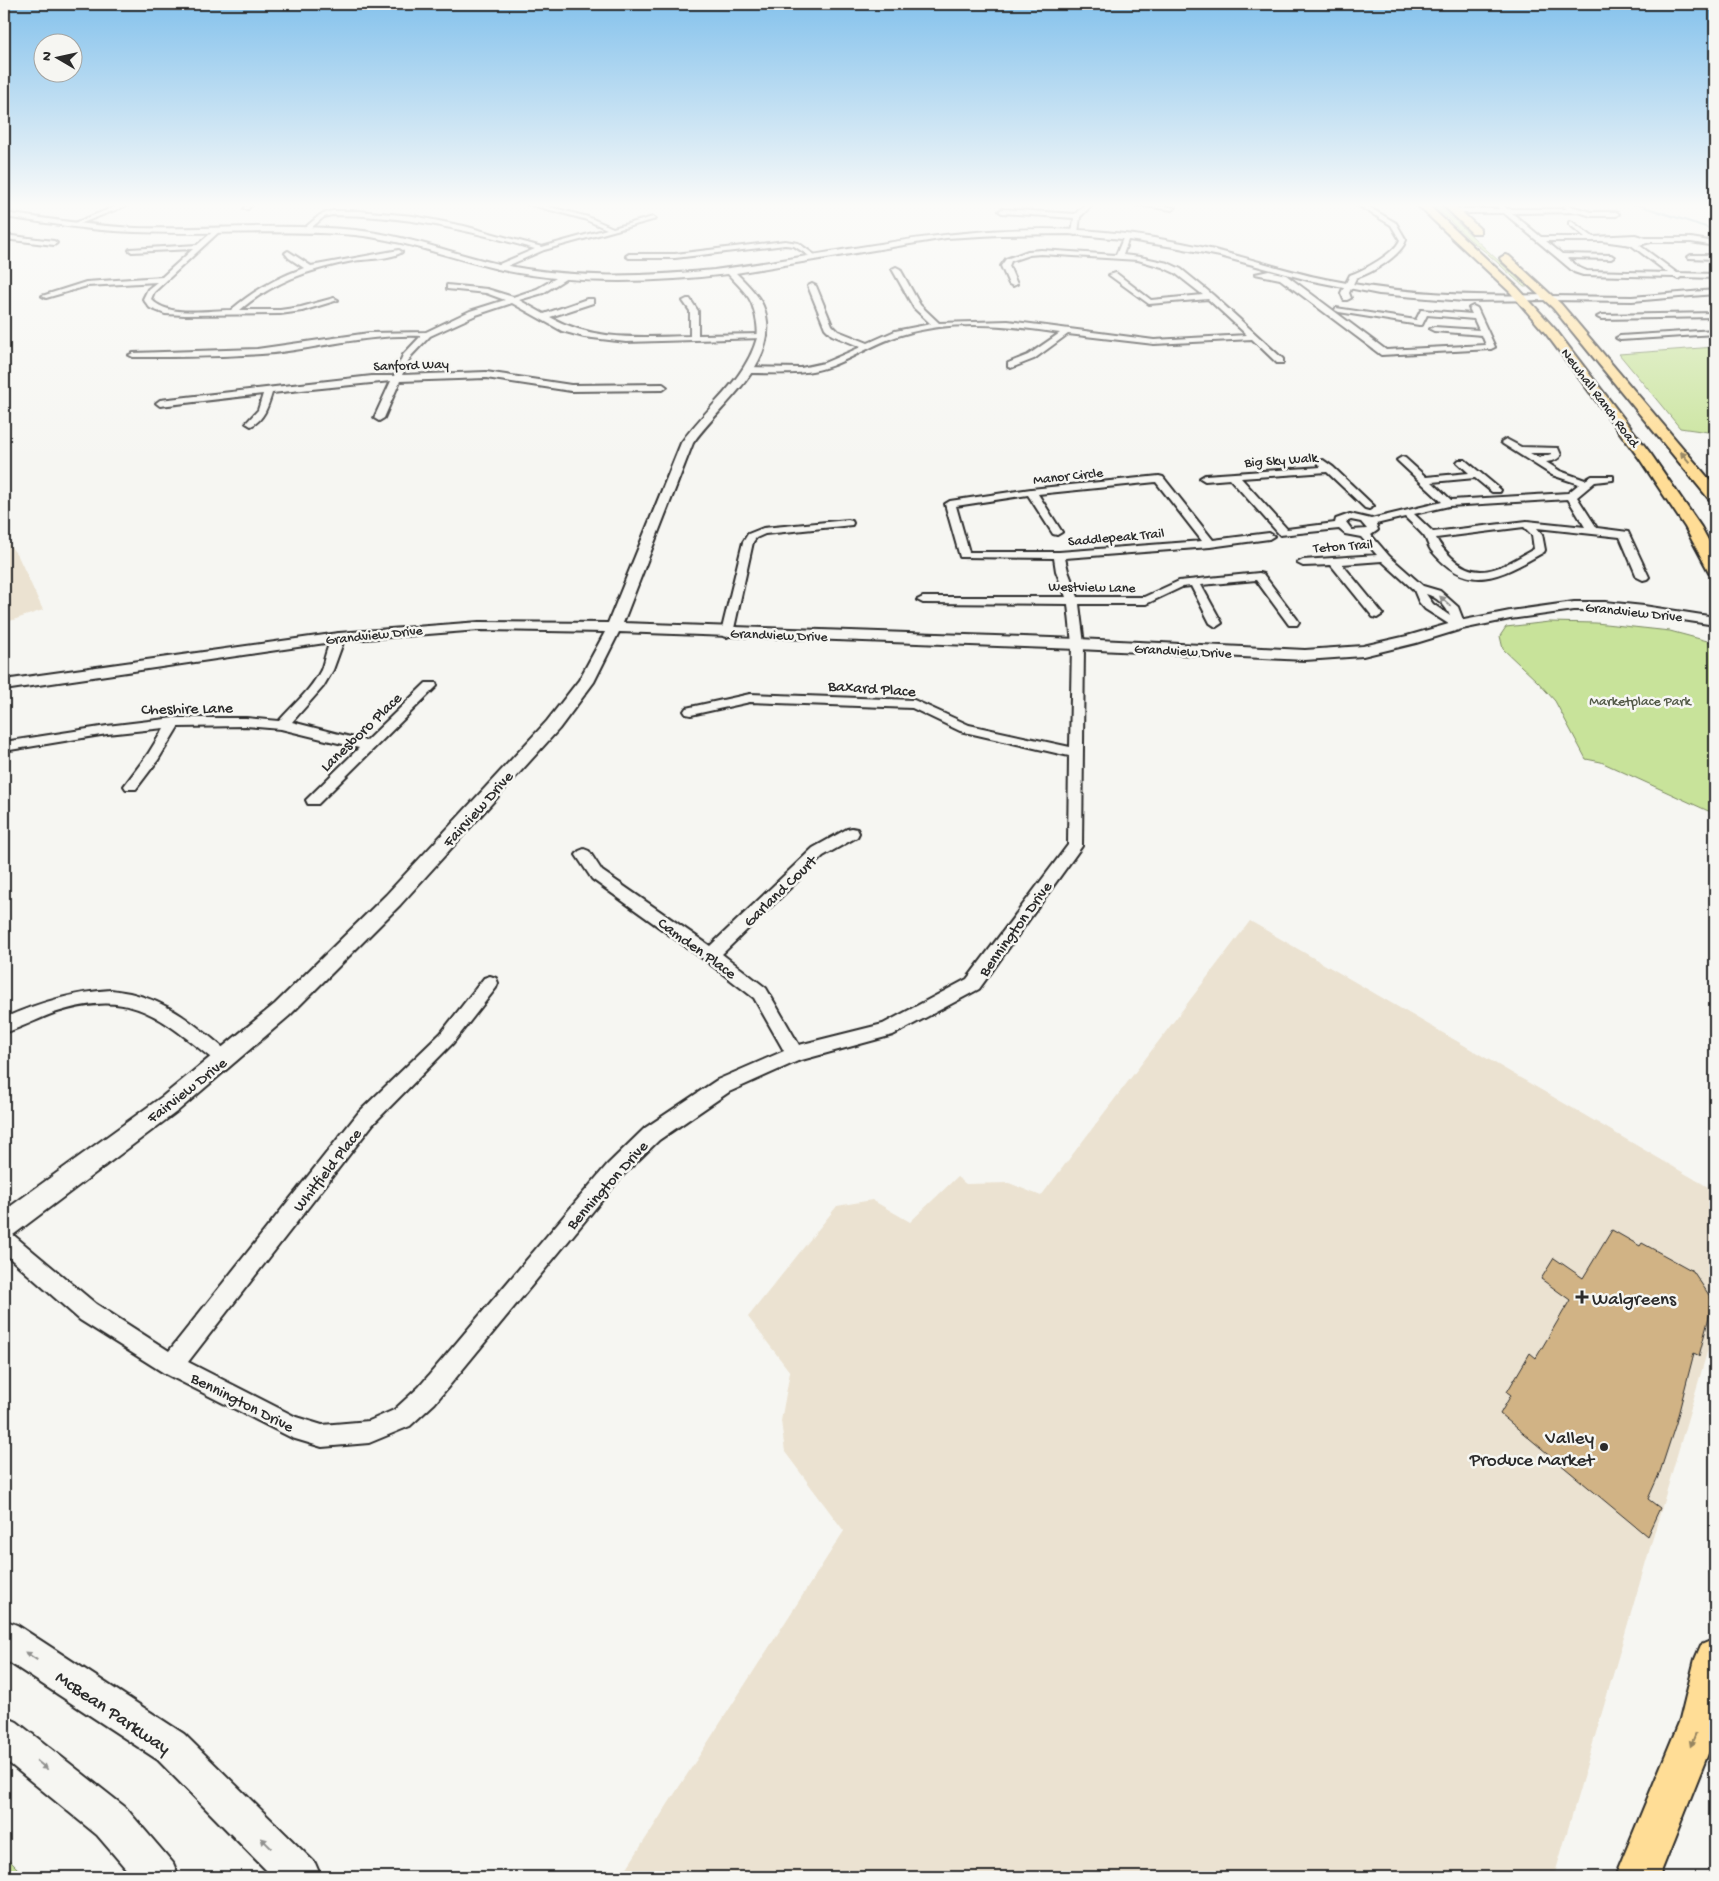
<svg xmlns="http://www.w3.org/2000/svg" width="1719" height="1881" viewBox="0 0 1719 1881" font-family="'Gochi Hand',sans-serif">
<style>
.built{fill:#ebe2d1}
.green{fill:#c8e39a;stroke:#7a8762}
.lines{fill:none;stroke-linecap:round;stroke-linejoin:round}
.stream{stroke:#6893a3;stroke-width:2}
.building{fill:#d1b385;stroke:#2b2b2b}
.minor-casing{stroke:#2b2b2b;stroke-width:4}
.tertiary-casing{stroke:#2b2b2b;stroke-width:4}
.secondary-casing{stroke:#2b2b2b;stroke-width:4}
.primary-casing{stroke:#2b2b2b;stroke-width:4}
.minor{fill:#f6f6f2;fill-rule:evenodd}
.tertiary{fill:#f6f6f2;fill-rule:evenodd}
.secondary{fill:#f6f6f2;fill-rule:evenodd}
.primary{fill:#ffdd96;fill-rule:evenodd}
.oneway{fill:#958460}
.oneway2{fill:#90908e}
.poi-dot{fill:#2b2b2b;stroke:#f6f6f2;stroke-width:2}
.labels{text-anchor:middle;stroke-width:5;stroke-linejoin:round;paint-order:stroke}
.far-street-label{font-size:14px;fill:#2b2b2b;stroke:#f6f6f2}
.far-park-label{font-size:14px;fill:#525947;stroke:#f6f6f2}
.street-label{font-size:16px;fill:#2b2b2b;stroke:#f6f6f2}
.near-poi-label{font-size:19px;fill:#2b2b2b;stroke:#f6f6f2;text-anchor:start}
.near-street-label{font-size:19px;fill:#2b2b2b;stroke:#f6f6f2}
</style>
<rect width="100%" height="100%" fill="#f6f6f2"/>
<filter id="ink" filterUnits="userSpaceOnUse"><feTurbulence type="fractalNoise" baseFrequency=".02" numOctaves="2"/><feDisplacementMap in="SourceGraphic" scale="10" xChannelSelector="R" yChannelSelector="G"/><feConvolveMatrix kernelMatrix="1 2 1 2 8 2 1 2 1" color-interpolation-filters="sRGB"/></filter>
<g filter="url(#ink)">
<!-- built -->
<g class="built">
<polygon points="4,538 18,556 43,610 4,623"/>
<polygon points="1250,921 1715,1191 1715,1325 1554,1877 621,1877 844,1531 785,1452 781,1421 790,1372 748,1317 837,1206 872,1200 910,1222 957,1177 966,1184 1009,1183 1041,1196"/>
</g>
<!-- green -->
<g class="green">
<polygon points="1431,203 1436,203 1527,287 1524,287 1488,254 1470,240"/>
<polygon points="1715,347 1715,433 1680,428 1619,354"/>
<polygon points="1549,622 1596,623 1670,631 1715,643 1715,814 1601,762 1586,759 1555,701 1538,682 1503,649 1500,636 1506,627"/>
<polygon points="4,1855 26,1877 4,1877"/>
</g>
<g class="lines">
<!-- stream -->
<polyline class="stream" points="1632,203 1715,230"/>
</g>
<!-- building -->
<polygon class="building" points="1612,1230 1640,1246 1642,1243 1693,1271 1713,1301 1699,1356 1694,1353 1676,1423 1660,1472 1648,1499 1660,1508 1647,1536 1500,1414 1511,1395 1507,1392 1530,1353 1536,1358 1570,1300 1541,1279 1554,1258 1583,1278"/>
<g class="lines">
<defs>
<g id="minor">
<polygon points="124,203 133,203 77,225 72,224"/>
<polygon points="247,203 253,203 248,209 244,209"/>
<path d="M 524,203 L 535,203 L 588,217 L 613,228 L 653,217 L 656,219 L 544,250 L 500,269 L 497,269 L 497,265 L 535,249 C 468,230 403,215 332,215 L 324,217 L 306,232 L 301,231 L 320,215 L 332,211 L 359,211 L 413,216 L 464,226 L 542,247 L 607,229 L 584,219 Z"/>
<polygon points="1087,203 1094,203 1080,217 1078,233 1075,235 1072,233 1074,218 1002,213 999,211 1002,209 1075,214"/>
<polygon points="1125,203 1146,203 1175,208 1172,210"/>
<path d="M 1354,203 L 1362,203 L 1396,223 L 1406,240 C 1401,256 1372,273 1356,278 L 1349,293 L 1351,298 L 1347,300 L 1344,300 L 1341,293 L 1350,275 C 1364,270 1394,254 1400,240 L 1391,225 Z"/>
<path d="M 1493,203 L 1500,203 L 1507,209 L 1567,209 L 1564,207 L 1567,205 L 1591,212 L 1616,212 L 1619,214 L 1616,216 L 1591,216 L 1579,212 L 1512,213 L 1541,237 L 1585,237 L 1569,224 L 1569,222 L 1571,221 L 1593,237 L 1635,235 L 1646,238 L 1691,238 L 1715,242 L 1715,246 L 1691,242 L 1651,242 L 1639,245 L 1677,273 L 1715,274 L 1715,278 L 1681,277 L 1678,279 L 1674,277 L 1583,275 L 1574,272 L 1504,213 L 1454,213 L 1451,211 L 1454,209 L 1500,209 ZM 1546,241 L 1602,241 L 1631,245 L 1668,273 L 1587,271 L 1580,268 L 1567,258 L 1611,259 L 1614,257 L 1611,255 L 1562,254 Z"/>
<path d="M 216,229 L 221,230 L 154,292 L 151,299 C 168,318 207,310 231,310 C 253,291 276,278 304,268 L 289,258 L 285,253 L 288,251 L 311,266 L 399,250 L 402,252 C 392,259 366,259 353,261 C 310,269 273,282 240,310 L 280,310 L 301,307 L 334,298 L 338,300 L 302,311 L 280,314 L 185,315 L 165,314 L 150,308 L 143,299 L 148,289 L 157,282 L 87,286 L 46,298 L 42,296 L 86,282 L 162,277 L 193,249 L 132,252 L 129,250 L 130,249 L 197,245 Z"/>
<polygon points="4,235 54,241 57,243 54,245 4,239"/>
<path d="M 1124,236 L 1129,237 L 1123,255 L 1140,257 L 1168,263 L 1181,269 L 1213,295 L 1283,359 L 1283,363 L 1277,363 L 1252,339 L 1154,344 L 1068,334 L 1034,359 L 1011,368 L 1008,367 L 1008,363 L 1028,355 L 1060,333 C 1008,325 952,319 901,335 C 877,342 855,357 831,366 C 805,376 776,373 748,373 L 744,370 L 748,367 L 801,368 L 824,363 L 861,347 L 832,335 L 825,328 L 808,286 L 812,284 L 816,286 L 832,325 L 838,331 L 868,343 L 895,331 L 931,324 L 914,308 L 892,269 L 896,267 L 900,269 L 920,305 L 939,323 L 1008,321 L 1154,340 L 1247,335 L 1208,299 L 1149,304 L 1109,275 L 1116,273 L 1151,300 L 1203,295 L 1175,273 L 1162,267 L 1138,260 L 1041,254 L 1029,255 L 1011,261 L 1009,266 L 1017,284 L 1013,286 L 1009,284 L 1001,266 L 1006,259 L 1028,251 L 1041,250 L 1116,255 Z"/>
<polygon points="785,241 798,243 819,258 814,259 794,246 785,245 675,258 629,258 626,256 629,254 675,254"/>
<polygon points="1691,255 1715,255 1715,259 1689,258 1688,257"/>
<polygon points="1269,271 1286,275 1386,350 1486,345 1482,335 1434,331 1430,329 1434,327 1479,330 1474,319 1427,315 1422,325 1419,325 1339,312 1335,310 1336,308 1416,320 1421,310 1472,314 1469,308 1473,306 1477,308 1495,347 1491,349 1381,355 1280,279 1255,274"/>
<path d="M 563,274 L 570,276 L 543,293 L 519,300 L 544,314 L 587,299 L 593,299 L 593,303 L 550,317 C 595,342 641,337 690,336 L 690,311 L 683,301 L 687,299 L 690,299 L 698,311 L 698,335 L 763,334 L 767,336 L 763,338 L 626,342 L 584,337 L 562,331 L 512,303 L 476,315 L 430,336 L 411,356 L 402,375 L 486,372 L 571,385 L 663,384 L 667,387 L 663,390 L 571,391 L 486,378 L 400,381 L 384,418 L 379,421 L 374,418 L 391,381 L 272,393 C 268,406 264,420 251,426 L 246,423 L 258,410 L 263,394 L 160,406 L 156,403 L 160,400 L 372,376 L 394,376 L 403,355 L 421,336 C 370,334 323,347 274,353 C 227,357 180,357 133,357 L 129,355 L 133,353 L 257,349 L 369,333 L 426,332 L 470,311 L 505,300 L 486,293 L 447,289 L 447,285 L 487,289 L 513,297 L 537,289 Z"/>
<polygon points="1715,290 1715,294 1632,301 1549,300 1545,298 1549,296 1632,297"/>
<polygon points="1715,313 1715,317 1601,319 1597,317 1601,315"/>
<polygon points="1715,330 1715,334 1620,340 1616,338 1620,336"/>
<path d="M 1506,439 L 1521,447 L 1558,448 L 1561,455 C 1557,461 1552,461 1546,462 L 1560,471 L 1585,480 L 1592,476 L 1613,476 L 1613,480 L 1595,482 L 1577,497 L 1597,528 L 1628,532 L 1649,577 L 1647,579 L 1643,580 L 1637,577 L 1620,537 L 1537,528 L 1542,534 L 1545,550 L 1544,552 C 1500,577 1469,596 1431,550 C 1428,546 1427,540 1424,536 C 1418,529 1411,523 1405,517 L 1376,524 L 1378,530 L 1371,535 L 1389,556 L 1423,586 L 1440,591 L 1458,607 L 1465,625 L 1459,629 L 1455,628 L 1425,609 L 1419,602 L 1414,590 L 1382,561 L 1342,564 L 1383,614 L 1377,618 L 1373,617 L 1331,565 L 1303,566 L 1297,563 L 1303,560 L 1377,555 L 1361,537 L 1345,534 L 1339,529 L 1280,535 L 1230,479 L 1205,481 L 1200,478 L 1205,475 L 1321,467 L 1318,463 L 1323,460 L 1333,467 L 1374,506 L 1369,509 L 1365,508 L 1327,472 L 1241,478 L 1287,529 L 1335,523 L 1336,519 L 1350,514 L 1371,519 L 1442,502 L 1399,462 L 1397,460 L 1402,457 L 1405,458 L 1426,477 L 1469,473 L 1457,462 L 1459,460 L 1465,460 L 1501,490 L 1500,492 L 1492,492 L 1475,478 L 1432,482 L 1451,500 L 1568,493 L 1579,484 L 1552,475 L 1503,444 L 1501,442 ZM 1530,453 L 1551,453 L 1551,454 L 1539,458 ZM 1568,499 L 1585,527 L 1527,521 L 1433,532 L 1414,514 L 1449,506 ZM 1351,520 L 1361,522 L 1367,529 L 1352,530 L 1346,522 ZM 1524,527 L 1532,535 L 1534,549 C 1505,565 1479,585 1451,557 C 1445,551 1440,546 1436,538 ZM 1426,594 C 1436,596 1447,607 1450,616 L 1433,604 Z"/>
<path d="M 1159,476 L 1163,477 L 1213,540 L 1269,533 L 1274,536 L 1269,539 L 1210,547 L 1065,558 L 1068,571 L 1078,597 L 1144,597 L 1179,581 L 1259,573 L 1263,574 L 1297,619 L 1299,622 L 1297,625 L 1289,625 L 1256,580 L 1201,585 L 1222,623 L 1216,627 L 1210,623 L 1191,586 L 1182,587 L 1146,604 L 1079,604 L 1084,644 L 1082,846 L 979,989 L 893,1035 L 798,1061 L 729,1092 L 659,1140 L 621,1177 L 435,1403 L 410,1426 L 369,1443 L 322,1447 L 292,1438 L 164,1373 L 80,1320 L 4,1253 L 4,1230 L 11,1233 L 96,1304 L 169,1351 L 359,1112 L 441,1033 L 484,978 L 490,976 L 496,978 L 498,983 L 496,988 L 453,1043 L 373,1124 L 188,1362 L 296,1417 L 322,1425 L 369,1421 L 394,1410 L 419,1387 L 607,1165 L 645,1128 L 717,1080 L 784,1051 L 754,998 L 705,960 L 592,879 L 576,855 L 579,851 L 584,849 L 589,851 L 602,871 L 710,946 L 813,848 L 847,829 L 852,828 L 857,829 L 859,833 L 857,837 L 823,856 L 722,954 L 766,988 L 799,1045 L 883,1024 L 967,979 L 1068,845 L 1069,756 L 960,731 L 912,708 L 750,702 L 691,715 L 686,714 L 684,711 L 686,708 L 750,694 L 914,700 L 969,725 L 1070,747 L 1072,644 L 1068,604 L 923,603 L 917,600 L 923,597 L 1066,597 L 1056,571 L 1054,558 L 960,557 L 945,504 L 950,501 L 1031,489 ZM 1156,482 L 1202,541 L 1059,552 L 969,552 L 956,506 L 1028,495 L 1053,534 L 1057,535 L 1062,532 L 1038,494 Z"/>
<polygon points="848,520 852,521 853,523 852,525 765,534 756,538 753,542 733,633 727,637 723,636 721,633 743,542 748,534 763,528"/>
<path d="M 339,633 L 345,637 L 333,670 L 323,687 L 292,722 L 366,741 L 426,683 L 436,683 L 437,686 L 318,804 L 308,804 L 306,800 L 359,748 L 281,729 L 246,726 L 178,727 L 158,760 L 136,789 L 126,789 L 124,786 L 148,754 L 164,728 L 107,734 L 4,751 L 4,742 L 107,726 L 174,718 L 246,718 L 279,721 C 293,705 311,690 321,670 C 325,660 328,636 339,633 Z"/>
<path d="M 111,990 C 165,996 191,1022 231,1054 L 234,1059 L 231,1064 L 225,1067 L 219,1064 C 160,1018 134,987 54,1013 C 37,1019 21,1028 4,1033 L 4,1018 C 38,1003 73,992 111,990 Z"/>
</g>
<path id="tertiary" d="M 4,213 C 48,219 92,226 136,228 C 209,230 282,223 355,230 C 406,235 453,254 503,265 C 572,279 643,277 714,270 C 847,253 970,219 1105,232 C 1141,235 1176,241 1210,249 C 1249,258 1286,271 1325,279 C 1399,294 1474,297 1549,295 L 1554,298 L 1552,300 L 1464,301 L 1379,294 L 1308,280 L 1220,256 L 1174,247 L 1122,239 L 1069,234 L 999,235 L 946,238 L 736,273 C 745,282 758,294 763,306 C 785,360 719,405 693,443 L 623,623 L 1078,639 L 1305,650 L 1363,646 L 1407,636 L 1459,621 L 1510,611 L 1574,602 L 1605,602 L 1644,606 L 1715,617 L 1715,625 L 1644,614 L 1605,610 L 1574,610 L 1510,619 L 1462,629 L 1416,643 L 1363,656 L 1305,660 L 1078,649 L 619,632 L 594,682 L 559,729 L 400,905 L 289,1016 L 179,1110 L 13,1235 L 4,1238 L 4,1211 L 163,1096 L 275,1004 L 386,895 L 547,721 L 579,680 L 605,632 L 479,630 L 339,641 L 4,690 L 4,680 L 339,633 L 479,622 L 608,623 L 681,443 C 706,407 745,381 757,338 C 759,330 756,315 753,307 C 750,295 736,283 728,274 C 653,283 576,285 502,270 C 453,259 405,240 355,235 C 282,229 209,235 135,232 C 91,231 48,223 4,217 Z"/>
<g id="secondary">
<polygon points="4,1620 17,1625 184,1734 315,1863 321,1877 273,1877 158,1760 4,1659"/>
<polygon points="4,1716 17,1722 125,1807 173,1863 179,1877 133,1877 97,1835 4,1759"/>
</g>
<g id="primary">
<polygon points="1415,203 1426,203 1518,288 1555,329 1650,453 1701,527 1715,553 1715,573 1709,572 1685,527 1639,458 1547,335 1510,292"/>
<polygon points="1441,203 1452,203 1480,229 1480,233 1472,233"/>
<polygon points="1505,255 1509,256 1561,304 1715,486 1715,501 1709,499 1553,308 1501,260 1500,258"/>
<polygon points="1715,1639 1715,1736 1659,1877 1615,1877 1680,1720 1695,1659 1701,1645"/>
</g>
</defs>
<!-- minor casing -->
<use href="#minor" class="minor-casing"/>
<!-- tertiary casing -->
<use href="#tertiary" class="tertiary-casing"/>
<!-- secondary casing -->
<use href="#secondary" class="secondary-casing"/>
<!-- primary casing -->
<use href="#primary" class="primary-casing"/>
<!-- minor -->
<use href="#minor" class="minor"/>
<!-- tertiary -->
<use href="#tertiary" class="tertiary"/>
<!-- secondary -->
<use href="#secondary" class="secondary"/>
<!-- primary -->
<use href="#primary" class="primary"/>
</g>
<!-- one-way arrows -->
<defs><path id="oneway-solid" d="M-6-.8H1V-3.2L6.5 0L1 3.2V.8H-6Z" transform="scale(1.25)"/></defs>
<g class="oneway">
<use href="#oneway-solid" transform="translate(1685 457) rotate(-130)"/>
<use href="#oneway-solid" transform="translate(1693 1740) rotate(112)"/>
</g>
<g class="oneway2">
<use href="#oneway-solid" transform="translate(1445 601) rotate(-138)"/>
<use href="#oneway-solid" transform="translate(31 1656) rotate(-147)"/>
<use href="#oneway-solid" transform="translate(42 1765) rotate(39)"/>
<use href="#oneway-solid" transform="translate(266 1843) rotate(-135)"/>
</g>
</g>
<!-- sky -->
<linearGradient id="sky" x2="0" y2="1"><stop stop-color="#85c2ec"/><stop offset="0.44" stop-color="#fbfbf9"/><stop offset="1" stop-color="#fbfbf9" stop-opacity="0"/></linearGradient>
<rect width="1719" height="466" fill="url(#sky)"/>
<!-- markers -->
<g class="poi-dot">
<path d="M1579.5 1289.5h5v5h5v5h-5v5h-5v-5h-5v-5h5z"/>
<circle cx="1604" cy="1447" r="5"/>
</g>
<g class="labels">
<!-- far-street labels -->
<g class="far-street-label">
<text transform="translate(411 364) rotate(-2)" y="5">Sanford Way</text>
<text transform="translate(1601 397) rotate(53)" y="5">Newhall Ranch Road</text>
<text transform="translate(1281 459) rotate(-4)" y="5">Big Sky Walk</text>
<text transform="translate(1068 475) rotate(-6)" y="5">Manor Circle</text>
<text transform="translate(1116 536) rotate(-5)" y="5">Saddlepeak Trail</text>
<text transform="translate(1343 545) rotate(-4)" y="5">Teton Trail</text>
<text transform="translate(1092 586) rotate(1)" y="5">Westview Lane</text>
<text transform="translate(1634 611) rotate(6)" y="5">Grandview Drive</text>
<text transform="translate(374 634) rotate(-6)" y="5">Grandview Drive</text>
<text transform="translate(779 634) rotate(2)" y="5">Grandview Drive</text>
<text transform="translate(1183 650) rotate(3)" y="5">Grandview Drive</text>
</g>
<!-- far-park labels -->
<g class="far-park-label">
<text x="1640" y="705">Marketplace Park</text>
</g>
<!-- street labels -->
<g class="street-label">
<text transform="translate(872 687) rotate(4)" y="6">Baxard Place</text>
<text transform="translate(187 707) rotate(-1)" y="6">Cheshire Lane</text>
<text transform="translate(360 731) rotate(-44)" y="6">Lanesboro Place</text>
<text transform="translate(477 808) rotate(-48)" y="6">Fairview Drive</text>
<text transform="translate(779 890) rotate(-44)" y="6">Garland Court</text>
<text transform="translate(1014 928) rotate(-54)" y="6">Bennington Drive</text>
<text transform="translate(698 947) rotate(36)" y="6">Camden Place</text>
<text transform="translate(186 1089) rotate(-38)" y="6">Fairview Drive</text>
<text transform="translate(326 1169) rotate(-52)" y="6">Whitfield Place</text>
<text transform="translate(606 1184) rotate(-48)" y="6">Bennington Drive</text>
<text transform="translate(243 1401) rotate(27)" y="6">Bennington Drive</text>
</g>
<!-- near-poi labels -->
<g class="near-poi-label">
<text x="1592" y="1304">Walgreens</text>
<text x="1594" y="1443" text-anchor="end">Valley<tspan x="1594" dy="22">Produce Market</tspan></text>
</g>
<!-- near-street labels -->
<g class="near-street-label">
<text transform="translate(114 1711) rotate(34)" y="7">McBean Parkway</text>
</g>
</g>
<!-- margin -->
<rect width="1719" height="1881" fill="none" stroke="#f6f6f2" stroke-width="20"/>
<rect x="10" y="10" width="1699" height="1861" fill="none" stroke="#2b2b2b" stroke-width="2" filter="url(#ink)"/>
<!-- north arrow -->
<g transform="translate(58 58) rotate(279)"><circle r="24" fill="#f6f6f2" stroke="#a5a5a2"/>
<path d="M0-4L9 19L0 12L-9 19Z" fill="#2b2b2b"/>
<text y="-8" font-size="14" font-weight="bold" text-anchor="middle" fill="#2b2b2b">N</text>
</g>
</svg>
